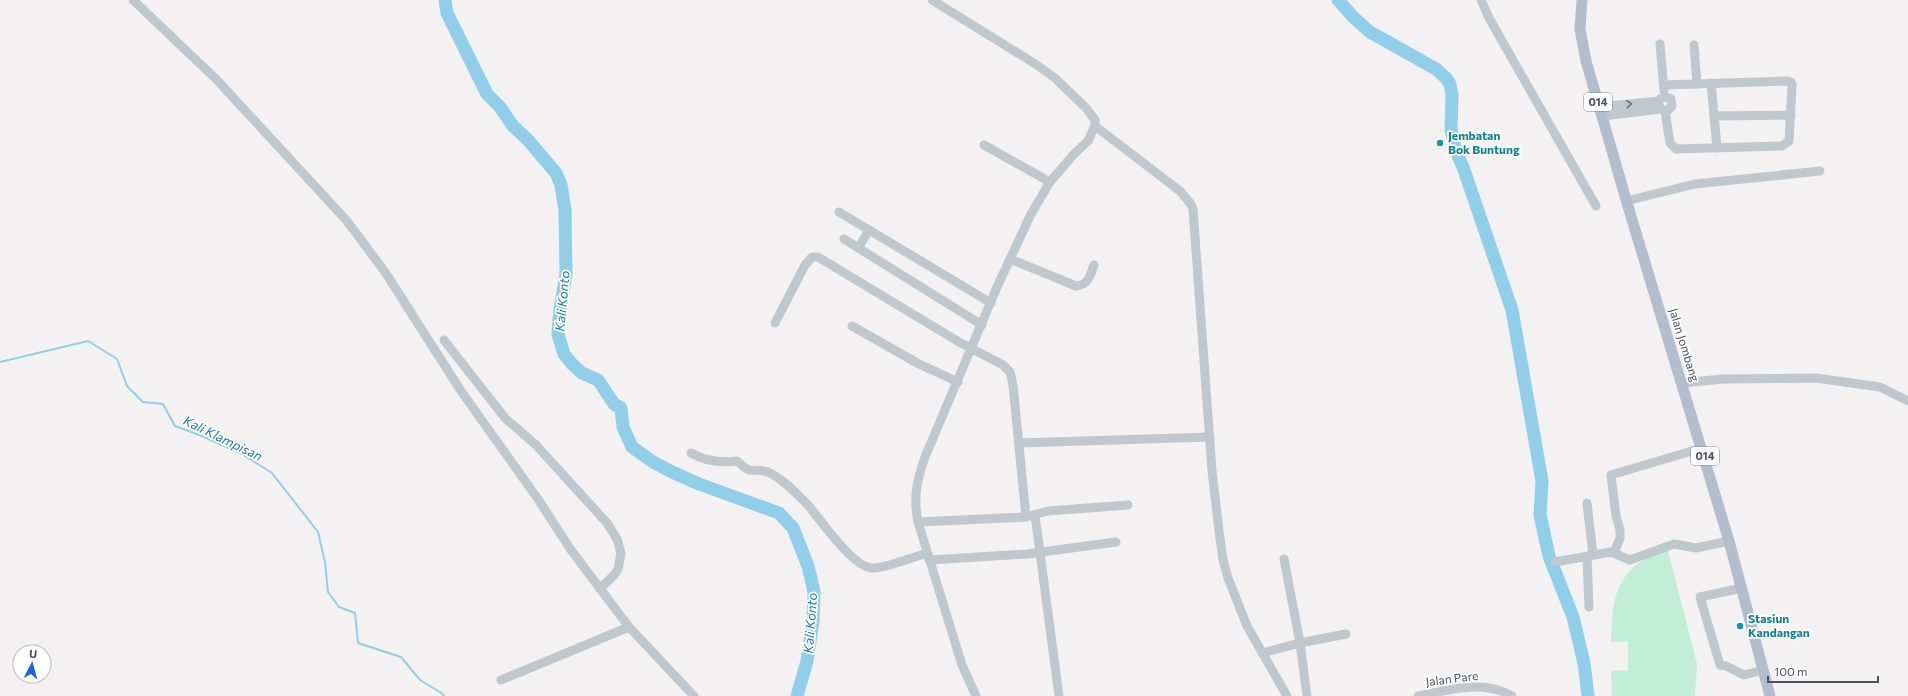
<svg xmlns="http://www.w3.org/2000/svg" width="1908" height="696" viewBox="0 0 1908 696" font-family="Commissioner,sans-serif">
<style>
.green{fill:#c2eed8}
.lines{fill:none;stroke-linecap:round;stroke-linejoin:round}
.stream{stroke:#91ceea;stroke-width:2}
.river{stroke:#91ceea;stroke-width:13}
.minor{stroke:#bfc7cf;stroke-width:9}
.major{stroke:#b2bdce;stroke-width:11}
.oneway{stroke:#6c7580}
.culture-dot{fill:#0f9aa8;stroke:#fff;stroke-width:1.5}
.labels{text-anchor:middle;stroke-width:3.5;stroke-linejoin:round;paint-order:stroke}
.shield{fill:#fff;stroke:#80868e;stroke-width:1}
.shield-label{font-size:11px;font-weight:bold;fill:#49525e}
.culture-label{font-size:12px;font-weight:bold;fill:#0d838f;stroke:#fff;text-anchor:start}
.street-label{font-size:12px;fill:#49525e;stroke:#fff}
.water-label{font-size:13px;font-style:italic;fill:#117aa9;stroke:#fff}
</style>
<rect width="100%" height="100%" fill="#f3f1f1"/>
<!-- green -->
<path class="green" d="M 1668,550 L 1697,664 L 1695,696 L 1612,696 L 1611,671 L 1628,670 L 1628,642 L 1611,642 C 1612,611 1612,582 1640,562 C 1647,556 1659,554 1668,550 Z"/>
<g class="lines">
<!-- stream -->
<polyline class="stream" points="0,362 88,341 117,359 127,386 143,402 163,404 175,426 202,436 242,454 272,473 318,532 325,562 328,592 339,607 355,613 358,643 401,657 420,680 443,694 444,696"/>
<!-- river -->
<g class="river">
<polyline points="445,0 447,13 487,94 500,107 513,126 528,140 556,173 561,185 565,210 566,274 560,309 558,334 564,354 572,364 582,373 598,380 614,404 621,408 623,427 632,447 653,462 672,472 699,484 779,513 793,528 808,566 814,592 813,621 807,661 797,696"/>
<polyline points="1338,0 1353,17 1370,32 1436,69 1446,78 1450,84 1452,95 1451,130 1453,138 1456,151 1463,167 1512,310 1542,481 1540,515 1549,556 1573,617 1584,663 1588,696"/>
</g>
<!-- minor -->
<g class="minor">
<polyline points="133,0 217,80 347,221 385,272 461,391 538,499 571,550 629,627 694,696"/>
<path d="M 932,0 L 1037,65 L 1056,79 L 1086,108 L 1095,120 L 1095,126 L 1088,141 L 1074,154 L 1050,182 L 1031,214 L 997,287 L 925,457 C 917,480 913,497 918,522 L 962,665 L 976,696"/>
<polyline points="1481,0 1489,18 1596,206"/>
<polyline points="1660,44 1664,91"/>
<polyline points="1694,45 1697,84"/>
<polyline points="1711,83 1717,148"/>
<polyline points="1664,85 1788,81 1791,82 1792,85 1789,141 1782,146 1676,149 1670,143 1665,111"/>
<polyline points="1599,107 1659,101"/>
<polyline points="1602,116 1661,109 1667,111 1672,106 1671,99 1666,97 1660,99 1658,103 1661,109"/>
<polyline points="1714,116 1791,115"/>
<polyline points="1095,126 1180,191 1190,203 1193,209 1212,471 1219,531 1223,560 1228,578 1247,626 1287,696"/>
<polyline points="984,145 1050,182"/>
<polyline points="1626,201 1695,184 1820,171"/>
<polyline points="839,212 991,303"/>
<polyline points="844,239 982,325"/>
<polyline points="859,247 869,230"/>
<path d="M 1010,259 L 1076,286 C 1089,285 1090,275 1094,265"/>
<polyline points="775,323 805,265 812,257 818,257 959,342 1003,365 1010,372 1013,385 1026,517"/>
<polyline points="852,326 919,364 958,382"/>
<polyline points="444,340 505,418 536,445 607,523 617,539 621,553 618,569 615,574 600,589"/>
<polyline points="1682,383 1723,379 1816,378 1880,387 1908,401"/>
<polyline points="1019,443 1210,437"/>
<path d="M 691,453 C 705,461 722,463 737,461 C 742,464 743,468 749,470 C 756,471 763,469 770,473 C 784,480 796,493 807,504 C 821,520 851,565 871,568 C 883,569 913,557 927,553"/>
<polyline points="1587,503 1593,555"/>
<polyline points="1035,515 1059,696"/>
<polyline points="918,522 1026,517 1048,511 1128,505"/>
<polyline points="1614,553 1620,538 1620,530 1616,516 1611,475 1702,448"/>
<polyline points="1587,556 1589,607"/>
<polyline points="1284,559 1300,643 1307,696"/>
<polyline points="929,560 1027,554 1116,542"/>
<polyline points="1555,562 1611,552 1630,560 1674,544 1696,548 1729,541"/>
<polyline points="1742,588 1700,597 1720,665 1726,666 1744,675 1763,670"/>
<polyline points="1262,653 1300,643 1346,634"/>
<polyline points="501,680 629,627"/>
<path d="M 1418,696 C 1449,690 1483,679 1512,696"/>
</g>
<!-- major -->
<polyline class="major" points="1582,0 1580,29 1586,61 1627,203 1729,541 1770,696"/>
</g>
<!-- one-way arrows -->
<defs><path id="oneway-chevron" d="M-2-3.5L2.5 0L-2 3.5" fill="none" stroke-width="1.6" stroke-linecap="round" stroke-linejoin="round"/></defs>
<use class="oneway" href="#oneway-chevron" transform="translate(1629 104) rotate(-6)"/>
<!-- markers -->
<g class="culture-dot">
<circle cx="1440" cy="143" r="4"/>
<circle cx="1740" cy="626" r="4"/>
</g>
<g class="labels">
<!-- shield labels -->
<g class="shield">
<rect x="1584" y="93" width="28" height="18" rx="3"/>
<rect x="1691" y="447" width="28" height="18" rx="3"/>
</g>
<g class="shield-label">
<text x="1598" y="106">014</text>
<text x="1705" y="460">014</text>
</g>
<!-- culture labels -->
<g class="culture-label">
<text x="1448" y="140">Jembatan<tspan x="1448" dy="14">Bok Buntung</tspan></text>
<text x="1748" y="623">Stasiun<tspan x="1748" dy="14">Kandangan</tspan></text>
</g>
<!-- street labels -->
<g class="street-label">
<text transform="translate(1684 345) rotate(73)" y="4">Jalan Jombang</text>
<text transform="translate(1452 679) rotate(-7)" y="4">Jalan Pare</text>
</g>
<!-- water labels -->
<g class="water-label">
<text transform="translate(562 301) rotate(-85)" y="5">Kali Konto</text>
<text transform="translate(223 438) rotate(26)" y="5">Kali Klampisan</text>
<text transform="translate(810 623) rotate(-86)" y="5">Kali Konto</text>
</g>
</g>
<!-- north arrow -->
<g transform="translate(32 664) rotate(6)"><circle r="19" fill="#ffffff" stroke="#b6babf"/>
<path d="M0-3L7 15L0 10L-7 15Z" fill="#1f60df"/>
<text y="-6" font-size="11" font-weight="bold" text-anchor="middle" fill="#49525e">U</text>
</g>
<!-- scale -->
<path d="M1768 676v6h110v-6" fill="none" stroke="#49525e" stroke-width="2"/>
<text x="1774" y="676" font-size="12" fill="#49525e" stroke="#ffffff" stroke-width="3" paint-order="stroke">100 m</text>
</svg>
